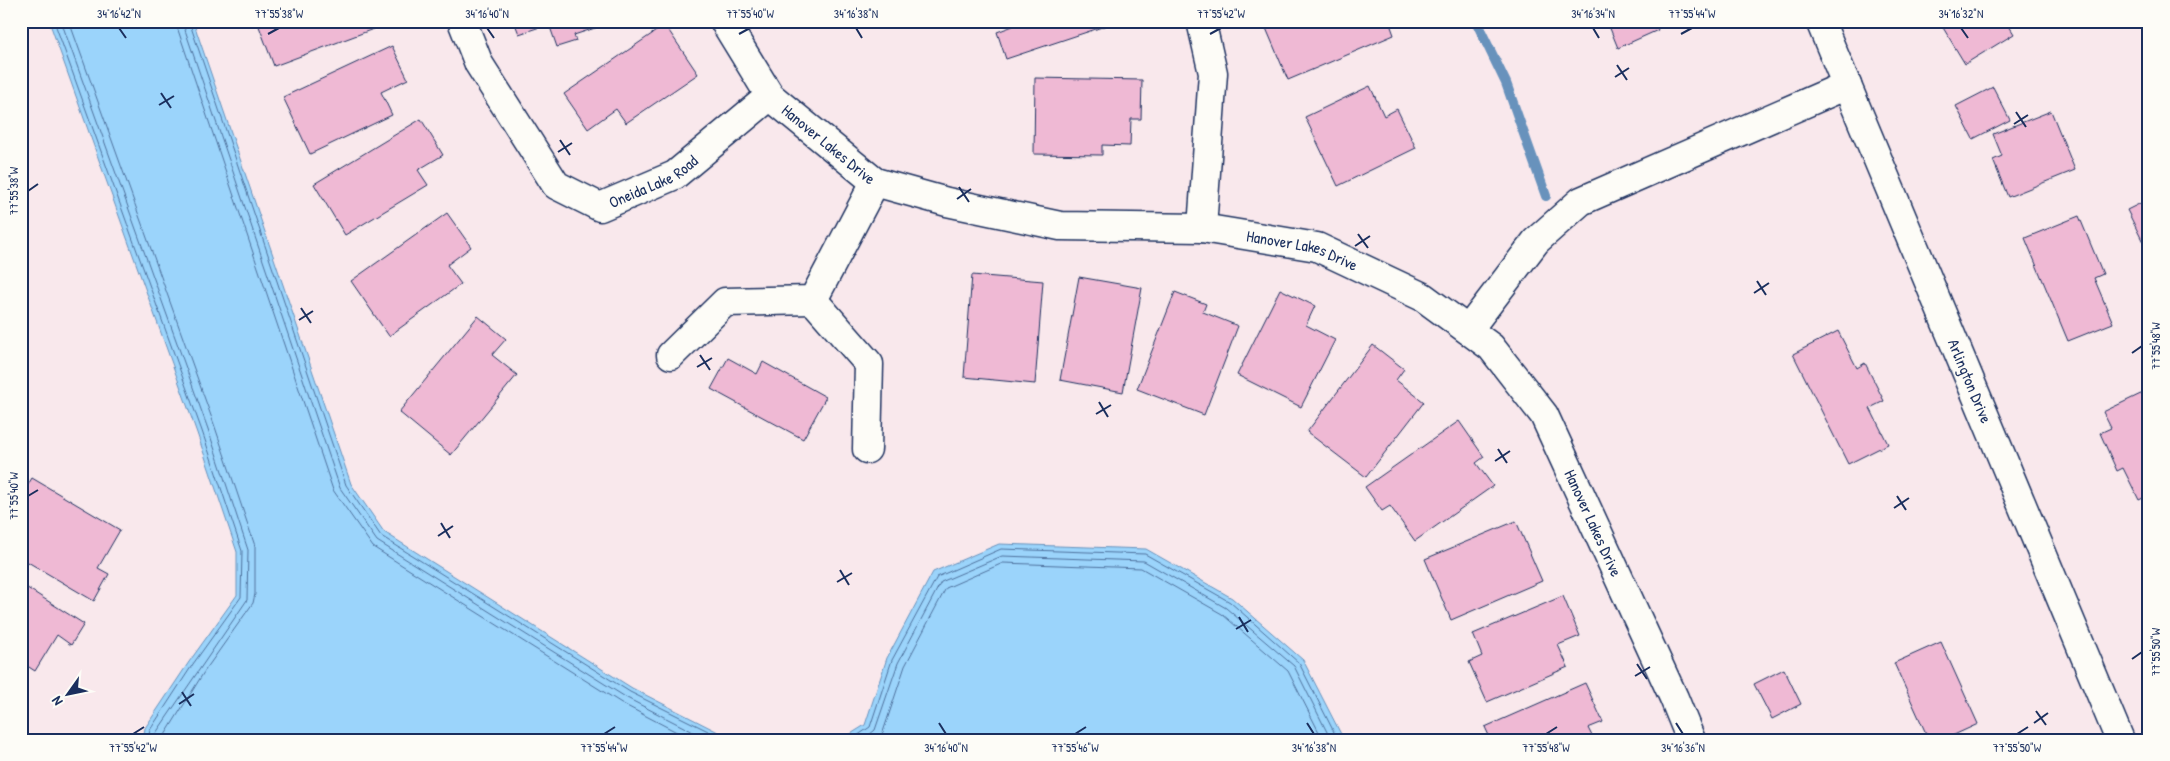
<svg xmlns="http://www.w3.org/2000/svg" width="2170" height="761" viewBox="0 0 2170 761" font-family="'Patrick Hand',sans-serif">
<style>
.water{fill:#9bd4fb;stroke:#6892bc}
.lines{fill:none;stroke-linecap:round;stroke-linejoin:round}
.shore{stroke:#4e719d;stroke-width:1}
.stream{stroke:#6892bc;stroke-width:10}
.building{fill:#efb9d4;stroke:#1b2f5e}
.minor-casing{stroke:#1b2f5e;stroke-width:31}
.minor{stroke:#fdfcf7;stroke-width:28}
.ticks{fill:none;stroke:#1b2f5e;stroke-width:2}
.labels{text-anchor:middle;stroke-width:4;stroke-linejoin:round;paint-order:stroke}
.street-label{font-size:16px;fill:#1b2f5e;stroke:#fdfcf7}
.neatline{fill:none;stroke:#1b2f5e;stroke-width:2}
.ticks-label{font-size:12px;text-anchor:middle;fill:#1b2f5e}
</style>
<rect width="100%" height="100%" fill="#f9e8ec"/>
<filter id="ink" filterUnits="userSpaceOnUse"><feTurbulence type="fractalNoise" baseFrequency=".02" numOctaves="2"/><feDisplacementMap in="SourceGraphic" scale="10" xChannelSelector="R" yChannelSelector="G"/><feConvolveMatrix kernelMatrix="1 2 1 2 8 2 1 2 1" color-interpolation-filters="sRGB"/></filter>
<g filter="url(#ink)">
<!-- water -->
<g class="water">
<polygon points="49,21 193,21 351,484 384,532 632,688 718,732 742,740 143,740 145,728 189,662 237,595 237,552 197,433"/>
<polygon points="999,544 1146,549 1232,598 1303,660 1344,740 841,740 865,725 887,658 933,572"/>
</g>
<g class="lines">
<!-- shore -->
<g class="shore">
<polyline points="54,21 202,431 242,551 241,597 193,664 150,730 148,740"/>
<polyline points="61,21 208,429 248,550 247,600 156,733 154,740"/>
<polyline points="69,21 215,427 255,546 255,594 253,603 204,672 162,740"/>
<polyline points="175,21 333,490 373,547 623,704 692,740"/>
<polyline points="182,21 340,488 377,541 627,698 709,740"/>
<polyline points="189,21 346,485 381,536 630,692 726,740"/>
<polyline points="851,740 870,727 892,660 937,577 1001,549 1145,554 1230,602 1299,663 1338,740"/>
<polyline points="863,740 875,730 898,663 941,582 1002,556 1144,561 1226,608 1294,666 1331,740"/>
<polyline points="877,740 883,732 905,666 946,588 1003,563 1141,568 1222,614 1288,671 1323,740"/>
</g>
<!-- stream -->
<polyline class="stream" points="1476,21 1506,83 1546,196"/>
</g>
<!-- building -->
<g class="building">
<polygon points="257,21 382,21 384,25 274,66"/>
<polygon points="514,21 616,21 574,35 576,41 557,47 549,24 519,34"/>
<polygon points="1011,21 1117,21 1117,22 1006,59 997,32 1013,26"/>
<polygon points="1263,21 1389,21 1394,35 1288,80"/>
<polygon points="1607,21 1654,21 1658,30 1618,48"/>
<polygon points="1939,21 2006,21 2014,34 1965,64"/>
<polygon points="665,25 698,74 626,123 616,109 588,129 564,94"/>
<polygon points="392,46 408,79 381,92 392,115 310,154 283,97"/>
<polygon points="1035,78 1142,80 1141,119 1131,119 1130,146 1102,145 1102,155 1034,154"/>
<polygon points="1370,86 1384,116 1397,109 1416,148 1338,186 1305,117"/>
<polygon points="1993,87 2010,120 1973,139 1956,106"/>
<polygon points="2051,111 2075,170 2008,197 1993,160 2002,156 1993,134"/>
<polygon points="421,119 443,155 418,170 428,185 345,235 314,184"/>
<polygon points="2149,199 2149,239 2143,242 2127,210"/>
<polygon points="447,213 471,247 447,265 461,284 389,336 351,281"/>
<polygon points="2079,216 2103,274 2094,278 2113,323 2068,341 2025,238"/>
<polygon points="972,275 1043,281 1035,384 964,377"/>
<polygon points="1079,277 1142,288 1123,392 1060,380"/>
<polygon points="1280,289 1315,306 1306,325 1335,340 1301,407 1237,375"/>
<polygon points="1175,292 1206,304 1203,312 1238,326 1204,415 1137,389"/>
<polygon points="478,316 506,339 492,355 517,375 451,455 399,412"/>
<polygon points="1838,331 1857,368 1865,363 1884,401 1870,408 1888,444 1848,464 1793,354"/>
<polygon points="1373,345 1404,369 1396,380 1424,402 1366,477 1307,432"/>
<polygon points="728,358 757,374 763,362 826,397 803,439 711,389"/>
<polygon points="2149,390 2149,495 2139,500 2123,468 2117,471 2100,433 2111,428 2103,412"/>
<polygon points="1459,421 1484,457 1476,463 1493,486 1415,541 1390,506 1382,511 1365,487"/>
<polygon points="32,478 120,530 98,568 109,574 94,601 21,558 21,496"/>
<polygon points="1516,521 1542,581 1451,620 1425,559"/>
<polygon points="21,584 84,624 71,645 57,635 35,671 21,662"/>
<polygon points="1563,596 1580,636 1558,645 1568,667 1487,702 1469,662 1482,656 1473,634"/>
<polygon points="1941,642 1978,724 1943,740 1929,740 1894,663"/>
<polygon points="1784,669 1801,704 1772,719 1754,684"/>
<polygon points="1585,683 1603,722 1588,728 1594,740 1491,740 1485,727"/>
</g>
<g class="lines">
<defs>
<g id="minor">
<path id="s1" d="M 462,21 L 479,64 L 556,185 L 600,207 L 675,175 L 770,96"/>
<path id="s2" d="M 724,21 L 770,96 L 875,182 L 947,202 L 1060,226 L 1202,228 L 1317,247 L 1423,297 L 1491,347 L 1544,415 L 1674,698 L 1691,740"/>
<polyline points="1201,21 1213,73 1202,228"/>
<path id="s3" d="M 1820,21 L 2120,740"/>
<polyline points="813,300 869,364 867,449"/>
<polyline points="1468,330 1536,241 1581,201 1847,85"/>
<polyline points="671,355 725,302 813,300 875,182"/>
</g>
</defs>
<!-- minor casing -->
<use href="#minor" class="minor-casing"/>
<!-- minor -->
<use href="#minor" class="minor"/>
</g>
</g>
<!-- ticks -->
<path class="ticks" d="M 119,28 L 126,38M 487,28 L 494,38M 856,28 L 862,38M 1593,28 L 1599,38M 1961,28 L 1968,38M 268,34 L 279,28M 739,34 L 750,28M 1210,34 L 1221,28M 1681,34 L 1692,28M 1617,65 L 1627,80M 1615,77 L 1629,68M 161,93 L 171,108M 159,105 L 174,96M 2016,112 L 2026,127M 2014,124 L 2028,115M 560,140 L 570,155M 558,152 L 572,143M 959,187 L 969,202M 28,191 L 38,184M 957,199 L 971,189M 1358,234 L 1368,248M 1355,246 L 1370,236M 1757,281 L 1766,295M 1754,293 L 1769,283M 301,308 L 311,323M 299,320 L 313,311M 2132,353 L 2142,346M 700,355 L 710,370M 697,367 L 712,358M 1099,402 L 1108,417M 1096,414 L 1111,405M 1498,449 L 1507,463M 1495,461 L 1510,451M 28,496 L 38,490M 1897,496 L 1906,510M 1894,508 L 1909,498M 441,523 L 450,538M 438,536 L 453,526M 840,570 L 849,585M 837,582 L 852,573M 1239,617 L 1248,632M 1236,629 L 1251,620M 2132,659 L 2142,652M 1637,664 L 1647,679M 1635,676 L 1650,667M 182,692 L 191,706M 179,704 L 194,694M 2036,711 L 2046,725M 939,723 L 946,734M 1307,723 L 1314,734M 1676,723 L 1683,734M 2034,723 L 2048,713M 133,734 L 144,727M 604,734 L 615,727M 1075,734 L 1086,727M 1546,734 L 1557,727M 2017,734 L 2028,727"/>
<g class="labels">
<!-- street labels -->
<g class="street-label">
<text dy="6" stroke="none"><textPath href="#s2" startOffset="164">Hanover Lakes Drive</textPath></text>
<text dy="6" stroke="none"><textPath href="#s1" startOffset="298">Oneida Lake Road</textPath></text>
<text dy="6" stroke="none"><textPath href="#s2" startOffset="659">Hanover Lakes Drive</textPath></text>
<text dy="6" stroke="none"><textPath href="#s3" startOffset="390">Arlington Drive</textPath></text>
<text dy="6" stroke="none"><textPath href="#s2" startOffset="1079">Hanover Lakes Drive</textPath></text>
</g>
</g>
<!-- margin -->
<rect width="2170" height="761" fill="none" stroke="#fdfcf7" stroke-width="55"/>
<!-- north arrow -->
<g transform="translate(68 694) rotate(237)" stroke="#fdfcf7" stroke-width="4" paint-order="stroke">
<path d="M0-4L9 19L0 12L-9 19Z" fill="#1b2f5e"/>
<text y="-8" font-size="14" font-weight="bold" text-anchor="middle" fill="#1b2f5e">N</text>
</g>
<rect x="28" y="28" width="2114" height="706" class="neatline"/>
<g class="ticks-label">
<text x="119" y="18">34°16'42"N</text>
<text x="279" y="18">77°55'38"W</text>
<text x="487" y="18">34°16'40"N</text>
<text x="750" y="18">77°55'40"W</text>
<text x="856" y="18">34°16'38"N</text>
<text x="1221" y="18">77°55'42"W</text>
<text x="1593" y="18">34°16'34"N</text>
<text x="1692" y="18">77°55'44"W</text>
<text x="1961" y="18">34°16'32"N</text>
<text transform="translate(14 191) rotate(-90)" y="4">77°55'38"W</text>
<text transform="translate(2156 346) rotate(-90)" y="4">77°55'48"W</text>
<text transform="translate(14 496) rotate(-90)" y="4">77°55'40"W</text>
<text transform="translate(2156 652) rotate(-90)" y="4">77°55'50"W</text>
<text x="133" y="752">77°55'42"W</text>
<text x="604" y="752">77°55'44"W</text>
<text x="946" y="752">34°16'40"N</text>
<text x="1075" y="752">77°55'46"W</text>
<text x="1314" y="752">34°16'38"N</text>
<text x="1546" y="752">77°55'48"W</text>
<text x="1683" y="752">34°16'36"N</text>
<text x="2017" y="752">77°55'50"W</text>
</g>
</svg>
